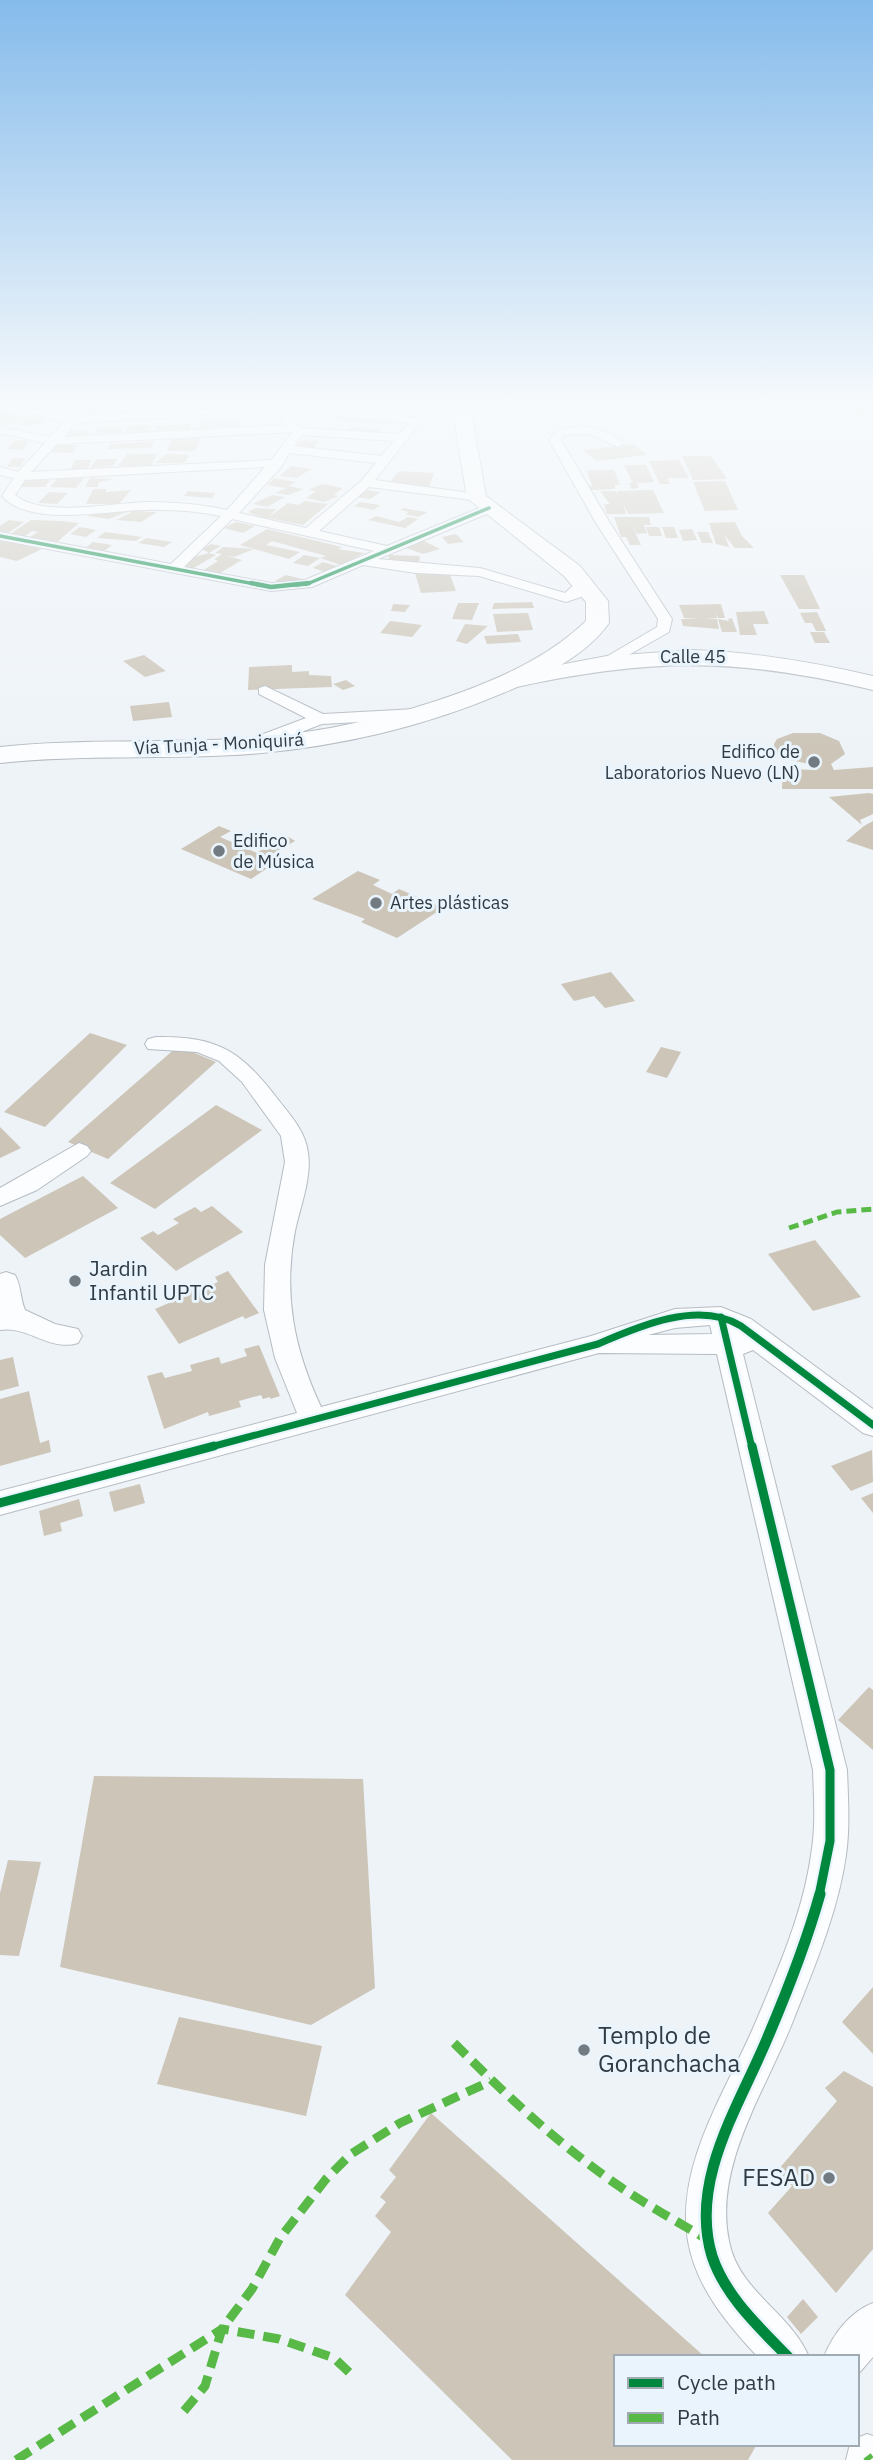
<svg xmlns="http://www.w3.org/2000/svg" width="873" height="2460" viewBox="0 0 873 2460" font-family="'IBM Plex Sans',sans-serif">
<style>
.building{fill:#ccc5b8}
.lines{fill:none;stroke-linecap:round;stroke-linejoin:round}
.street-casing{stroke:#b5bcc3;stroke-width:2}
.secondary-casing{stroke:#b5bcc3;stroke-width:2}
.primary-casing{stroke:#b5bcc3;stroke-width:2}
.street{fill:#fcfdfe;fill-rule:evenodd}
.secondary{fill:#fcfdfe;fill-rule:evenodd}
.primary{fill:#fcfdfe;fill-rule:evenodd}
.quiet-far1{stroke:#58b947;stroke-width:5;stroke-dasharray:10 5;stroke-linecap:butt}
.quiet{stroke:#58b947;stroke-width:9;stroke-dasharray:17 9;stroke-linecap:butt}
.cycleway-far4-casing{stroke:#e9f4fd;stroke-width:6}
.cycleway-far3-casing{stroke:#e9f4fd;stroke-width:7}
.cycleway-far2-casing{stroke:#e9f4fd;stroke-width:11}
.cycleway-far1-casing{stroke:#e9f4fd;stroke-width:13}
.cycleway-casing{stroke:#e9f4fd;stroke-width:16}
.cycleway-far4{stroke:#00873e;stroke-width:3.5}
.cycleway-far3{stroke:#00873e;stroke-width:4.5}
.cycleway-far2{stroke:#00873e;stroke-width:7}
.cycleway-far1{stroke:#00873e;stroke-width:9}
.cycleway{stroke:#00873e;stroke-width:11}
.poi-dot{fill:#727b82;stroke:#e9f4fd;stroke-width:2.5}
.labels{text-anchor:middle;stroke-width:6;stroke-linejoin:round;paint-order:stroke}
.far-street-label{font-size:18px;fill:#2f3a43;stroke:#e9f4fd}
.far-poi-label{font-size:18px;fill:#2f3a43;stroke:#e9f4fd;text-anchor:start}
.poi-label{font-size:21px;fill:#2f3a43;stroke:#e9f4fd;text-anchor:start}
.near-poi-label{font-size:24px;fill:#2f3a43;stroke:#e9f4fd;text-anchor:start}
</style>
<rect width="100%" height="100%" fill="#eef3f8"/>
<!-- building -->
<g class="building">
<polygon points="185,406 186,411 84,415 85,410"/>
<polygon points="631,406 653,406 654,411 632,411"/>
<polygon points="657,406 679,406 681,412 659,412"/>
<polygon points="681,406 704,406 708,413 684,412"/>
<polygon points="712,406 729,406 732,413 715,413"/>
<polygon points="848,406 865,406 873,417 855,417"/>
<polygon points="0,410 16,413 31,417 7,426 0,424"/>
<polygon points="343,415 394,421 390,425 335,420"/>
<polygon points="34,417 47,420 30,427 17,424"/>
<polygon points="239,420 239,426 201,428 199,421"/>
<polygon points="190,424 191,429 156,430 156,426"/>
<polygon points="148,425 149,432 126,434 125,427"/>
<polygon points="122,427 121,434 93,433 97,428"/>
<polygon points="351,427 380,429 374,434 347,432"/>
<polygon points="88,429 87,435 68,436 70,430"/>
<polygon points="201,437 195,451 167,451 173,438"/>
<polygon points="15,440 30,441 22,450 7,449"/>
<polygon points="302,440 320,441 312,449 295,446"/>
<polygon points="155,441 151,448 108,449 110,444"/>
<polygon points="633,444 647,455 597,461 583,450"/>
<polygon points="54,445 78,445 73,453 49,452"/>
<polygon points="127,454 157,454 151,466 118,466"/>
<polygon points="167,454 190,455 184,463 155,463"/>
<polygon points="682,456 711,456 727,479 693,480"/>
<polygon points="13,458 26,458 20,467 7,467"/>
<polygon points="97,459 117,459 113,466 90,468"/>
<polygon points="75,460 92,460 87,469 71,469"/>
<polygon points="679,460 689,478 667,478 670,484 660,484 649,461"/>
<polygon points="624,465 646,465 654,482 637,483 639,488 631,489 629,483 633,483"/>
<polygon points="291,466 312,469 296,478 280,476"/>
<polygon points="587,470 614,470 620,485 615,485 615,489 601,490 598,486 600,490 590,490 589,486 592,486"/>
<polygon points="399,471 434,473 429,487 390,482"/>
<polygon points="84,478 76,488 50,487 57,479"/>
<polygon points="90,478 114,479 99,482 97,487 85,487"/>
<polygon points="274,478 296,482 289,486 303,489 289,495 275,493 286,488 267,485"/>
<polygon points="24,480 50,480 45,487 19,487"/>
<polygon points="725,481 738,510 705,511 693,482"/>
<polygon points="322,484 343,488 333,495 339,496 324,502 306,498 316,491 308,490"/>
<polygon points="93,489 106,489 106,492 131,490 119,504 86,504"/>
<polygon points="367,490 381,492 370,499 356,497"/>
<polygon points="653,490 664,513 628,514 623,503 626,514 607,514 604,504 610,504 600,491 616,491 619,497 617,491"/>
<polygon points="188,491 215,493 212,498 184,496"/>
<polygon points="49,492 68,493 57,504 38,503"/>
<polygon points="272,495 285,497 267,507 253,504"/>
<polygon points="305,501 328,504 303,525 268,518 288,503 298,505"/>
<polygon points="360,502 381,505 373,510 354,506"/>
<polygon points="256,508 276,509 267,520 248,512"/>
<polygon points="404,508 413,510 428,512 418,517 405,514 409,512 400,510"/>
<polygon points="106,510 127,512 109,519 87,516"/>
<polygon points="134,511 157,512 141,522 116,520"/>
<polygon points="376,516 399,522 408,517 418,519 405,528 368,520"/>
<polygon points="614,517 649,517 651,525 644,525 647,533 637,534 632,525 641,545 630,545 626,537 621,537"/>
<polygon points="9,520 24,522 8,533 0,532 0,526"/>
<polygon points="31,520 62,521 79,523 56,543 27,539 38,532 32,531 22,538 7,536"/>
<polygon points="236,522 255,526 243,533 224,528"/>
<polygon points="735,522 742,536 754,548 735,548 725,536 729,547 716,544 709,523"/>
<polygon points="80,527 96,530 86,537 70,534"/>
<polygon points="646,527 659,527 662,536 649,536"/>
<polygon points="662,527 674,527 678,538 666,538"/>
<polygon points="267,529 342,547 338,549 364,553 341,565 320,558 308,566 293,563 304,555 320,558 326,556 272,541 266,545 300,552 289,559 240,545"/>
<polygon points="692,529 697,540 683,541 679,530"/>
<polygon points="105,532 128,535 142,537 136,541 97,538"/>
<polygon points="697,532 708,532 713,543 702,543"/>
<polygon points="456,534 464,542 448,544 442,537"/>
<polygon points="146,538 172,542 164,547 138,543"/>
<polygon points="0,540 42,549 17,561 0,557"/>
<polygon points="424,541 440,549 423,554 406,548"/>
<polygon points="93,542 112,545 103,552 84,549"/>
<polygon points="211,544 221,546 209,553 216,555 192,569 184,566 193,559 190,558 209,553 202,549"/>
<polygon points="223,547 254,549 234,557 224,555 242,560 215,576 199,573 218,561 214,559 222,554 215,553"/>
<polygon points="389,555 420,556 419,563 388,563"/>
<polygon points="323,562 340,567 329,573 313,568"/>
<polygon points="449,572 456,591 421,593 415,573"/>
<polygon points="286,575 306,580 296,586 275,581"/>
<polygon points="780,575 804,575 820,609 799,609"/>
<polygon points="532,602 534,608 492,609 494,603"/>
<polygon points="458,603 479,603 472,620 452,619"/>
<polygon points="393,604 410,605 405,612 391,611"/>
<polygon points="721,604 725,618 718,618 716,613 717,618 705,618 717,619 719,629 683,626 681,619 700,619 684,618 679,605"/>
<polygon points="764,611 769,624 753,624 757,635 740,635 736,612"/>
<polygon points="817,612 823,624 826,631 816,631 812,623 805,623 800,613"/>
<polygon points="528,613 533,630 497,632 493,614"/>
<polygon points="732,618 737,632 722,632 718,619 729,621 728,619"/>
<polygon points="390,621 422,625 412,637 380,633"/>
<polygon points="465,624 488,626 467,644 456,641"/>
<polygon points="810,632 824,632 830,643 815,643"/>
<polygon points="518,634 521,642 487,644 484,636"/>
<polygon points="144,655 166,671 145,677 123,661"/>
<polygon points="292,665 292,672 309,671 309,675 331,676 332,687 248,690 249,667"/>
<polygon points="346,680 355,686 343,690 333,684"/>
<polygon points="169,702 172,717 133,721 130,706"/>
<polygon points="793,733 820,733 839,741 845,754 831,764 834,770 873,767 873,789 782,789 783,769 817,770 814,765 786,759 775,751 774,744 777,739"/>
<polygon points="869,793 873,794 873,814 860,820 862,825 829,797"/>
<polygon points="873,821 873,850 846,841 864,826"/>
<polygon points="219,826 231,831 220,837 257,853 278,838 287,836 295,841 267,857 278,861 251,879 181,849"/>
<polygon points="358,871 380,880 373,885 392,894 399,889 443,908 397,938 361,922 365,919 312,899"/>
<polygon points="611,972 635,1001 605,1008 594,996 574,1001 561,984"/>
<polygon points="90,1033 127,1045 45,1127 4,1112"/>
<polygon points="178,1046 216,1062 108,1159 68,1142"/>
<polygon points="661,1047 681,1052 667,1078 646,1072"/>
<polygon points="216,1105 262,1130 155,1209 110,1183"/>
<polygon points="0,1127 21,1148 0,1158"/>
<polygon points="83,1176 118,1208 25,1258 0,1235 0,1219"/>
<polygon points="212,1206 243,1232 176,1271 140,1238 153,1231 158,1235 179,1223 173,1219 195,1207 201,1212"/>
<polygon points="815,1240 861,1297 813,1311 768,1254"/>
<polygon points="228,1271 259,1313 245,1319 243,1316 179,1344 155,1309 169,1303 165,1298 191,1286 195,1292 218,1282 215,1277"/>
<polygon points="259,1345 280,1396 270,1399 270,1397 263,1399 261,1395 239,1401 241,1407 209,1416 208,1412 164,1429 147,1376 162,1372 165,1378 192,1371 190,1365 219,1357 221,1364 247,1356 244,1349"/>
<polygon points="13,1357 19,1386 0,1391 0,1360"/>
<polygon points="29,1391 40,1443 49,1440 51,1452 0,1466 0,1399"/>
<polygon points="872,1450 873,1482 851,1491 831,1466"/>
<polygon points="140,1484 145,1503 114,1512 109,1492"/>
<polygon points="873,1493 873,1513 861,1498"/>
<polygon points="79,1499 83,1516 60,1523 62,1531 44,1536 39,1511"/>
<polygon points="869,1687 873,1690 873,1750 838,1720"/>
<polygon points="94,1776 363,1779 375,1988 311,2025 60,1967"/>
<polygon points="8,1860 41,1862 19,1956 0,1955 0,1893"/>
<polygon points="873,1987 873,2054 842,2022"/>
<polygon points="179,2017 322,2046 306,2116 157,2084"/>
<polygon points="844,2071 873,2087 873,2249 836,2293 768,2213 792,2186 778,2170 837,2101 825,2088"/>
<polygon points="431,2113 705,2357 616,2357 616,2444 757,2444 748,2460 512,2460 345,2295 391,2232 375,2216 386,2202 380,2197 396,2177 389,2170"/>
<polygon points="803,2299 818,2317 801,2334 787,2317"/>
</g>
<g class="lines">
<defs>
<g id="street">
<path d="M 1,406 L 22,406 L 70,417 L 80,406 L 92,406 L 83,416 L 252,406 L 279,408 L 273,411 L 76,423 L 64,437 L 285,425 L 280,420 L 286,417 L 302,428 L 399,434 L 409,423 L 339,416 L 333,413 L 339,410 L 421,418 L 421,422 L 375,480 L 477,494 L 483,498 L 481,501 L 369,487 L 319,531 L 387,546 L 489,504 L 495,508 L 494,511 L 378,559 L 480,568 L 565,593 L 578,581 L 590,584 L 581,597 L 566,602 L 479,576 L 416,573 L 363,565 L 312,587 L 271,591 L 0,540 L 0,532 L 171,564 L 221,516 C 196,511 170,509 144,510 C 105,511 29,527 2,496 L 14,478 L 0,475 L 0,467 L 18,472 L 45,443 L 0,433 L 0,427 L 50,437 L 65,422 ZM 293,432 L 271,460 L 31,472 L 57,444 ZM 302,435 L 394,441 L 381,456 L 294,446 ZM 289,453 L 376,463 L 362,480 L 306,528 L 239,513 L 282,466 ZM 265,467 L 227,510 C 200,504 174,502 146,502 C 111,503 42,518 15,495 L 25,480 ZM 232,519 L 374,551 L 305,580 L 271,583 L 184,567 Z"/>
<polygon points="735,406 745,406 747,417 739,417"/>
<polygon points="583,426 608,432 624,443 618,447 590,434 564,435 561,440 610,523 672,619 669,632 611,665 606,663 606,657 657,627 658,619 596,523 549,440 556,430"/>
<polygon points="265,686 323,714 416,709 424,714 416,719 322,724 254,750 242,750 242,742 306,718 259,694 259,688"/>
<path d="M 156,1037 C 220,1036 242,1052 280,1102 C 292,1117 306,1133 308,1153 C 312,1177 300,1208 295,1231 C 283,1295 294,1349 321,1407 L 591,1336 L 675,1309 L 721,1307 L 751,1319 L 873,1409 L 873,1436 L 863,1433 L 753,1350 L 743,1354 L 847,1770 C 848,1798 850,1827 846,1855 C 838,1912 814,1968 793,2021 C 767,2088 713,2166 729,2241 C 738,2291 791,2313 809,2357 L 758,2357 C 727,2324 696,2287 688,2241 C 675,2166 726,2091 754,2026 C 777,1972 803,1913 811,1855 C 816,1827 814,1798 813,1770 L 717,1354 L 599,1353 L 0,1515 L 0,1491 L 297,1413 L 275,1358 L 264,1310 L 265,1265 L 285,1162 L 281,1136 L 242,1082 L 219,1061 L 197,1052 L 148,1049 L 145,1044 L 148,1039 ZM 710,1325 L 712,1334 L 648,1335 L 675,1328 Z"/>
<polygon points="79,1143 87,1146 91,1151 87,1156 37,1190 0,1206 0,1188"/>
<path d="M 6,1272 L 15,1275 C 21,1285 20,1298 25,1310 L 55,1324 L 78,1329 L 82,1336 L 78,1343 C 50,1352 27,1325 0,1330 L 0,1274 Z"/>
<path d="M 873,2303 L 873,2357 L 860,2372 L 857,2373 L 857,2357 L 824,2357 C 833,2334 850,2312 873,2303 Z"/>
<polygon points="867,2434 873,2436 873,2460 846,2460 850,2444 857,2444 857,2438"/>
</g>
<path id="secondary" d="M 693,650 C 755,652 813,662 873,676 L 873,690 C 737,657 649,658 512,688 L 501,681 L 512,674 L 607,656 Z"/>
<path id="primary" d="M 452,406 L 470,406 L 486,496 L 580,566 L 608,601 L 609,623 C 585,657 540,678 503,693 C 423,727 337,747 250,754 C 167,760 83,754 0,763 L 0,747 C 83,738 166,744 250,738 C 322,733 394,717 462,692 C 507,675 551,655 586,621 L 586,602 L 564,576 L 467,498 Z"/>
</defs>
<!-- street casing -->
<use href="#street" class="street-casing"/>
<!-- secondary casing -->
<use href="#secondary" class="secondary-casing"/>
<!-- primary casing -->
<use href="#primary" class="primary-casing"/>
<!-- street -->
<use href="#street" class="street"/>
<!-- secondary -->
<use href="#secondary" class="secondary"/>
<!-- primary -->
<use href="#primary" class="primary"/>
<!-- quiet-far1 -->
<polyline class="quiet-far1" points="789,1228 837,1212 873,1209"/>
<!-- quiet -->
<g class="quiet">
<path d="M 454,2043 C 505,2094 557,2143 616,2184 C 646,2205 677,2221 708,2240"/>
<polyline points="184,2411 205,2386 222,2329 252,2289 280,2238 326,2179 351,2154 400,2123 491,2081"/>
<polyline points="867,2456 870,2460"/>
<polyline points="16,2460 222,2329 279,2339 334,2358 355,2378"/>
</g>
<defs>
<g id="cycleway-far4">
<polyline points="0,536 260,585"/>
<polyline points="296,585 307,584 489,508"/>
</g>
<polyline id="cycleway-far3" points="251,583 271,587 309,583"/>
<g id="cycleway-far2">
<polyline points="721,1317 752,1448"/>
<path d="M 207,1448 L 598,1344 C 639,1326 699,1300 741,1326 L 873,1425"/>
</g>
<g id="cycleway-far1">
<polyline points="752,1446 830,1770 830,1841 819,1896"/>
<polyline points="0,1503 214,1446"/>
</g>
<path id="cycleway" d="M 788,2357 C 759,2327 725,2296 712,2256 C 689,2181 739,2106 767,2039 C 787,1992 806,1944 820,1894"/>
</defs>
<!-- cycleway-far4 casing -->
<use href="#cycleway-far4" class="cycleway-far4-casing"/>
<!-- cycleway-far3 casing -->
<use href="#cycleway-far3" class="cycleway-far3-casing"/>
<!-- cycleway-far2 casing -->
<use href="#cycleway-far2" class="cycleway-far2-casing"/>
<!-- cycleway-far1 casing -->
<use href="#cycleway-far1" class="cycleway-far1-casing"/>
<!-- cycleway casing -->
<use href="#cycleway" class="cycleway-casing"/>
<!-- cycleway-far4 -->
<use href="#cycleway-far4" class="cycleway-far4"/>
<!-- cycleway-far3 -->
<use href="#cycleway-far3" class="cycleway-far3"/>
<!-- cycleway-far2 -->
<use href="#cycleway-far2" class="cycleway-far2"/>
<!-- cycleway-far1 -->
<use href="#cycleway-far1" class="cycleway-far1"/>
<!-- cycleway -->
<use href="#cycleway" class="cycleway"/>
</g>
<!-- sky -->
<linearGradient id="sky" x2="0" y2="1"><stop stop-color="#85bbeb"/><stop offset="0.54" stop-color="#f7fafc"/><stop offset="1" stop-color="#f7fafc" stop-opacity="0"/></linearGradient>
<rect width="873" height="750" fill="url(#sky)"/>
<!-- markers -->
<g class="poi-dot">
<circle cx="814" cy="762" r="7"/>
<circle cx="219" cy="851" r="7"/>
<circle cx="376" cy="903" r="7"/>
<circle cx="75" cy="1281" r="7"/>
<circle cx="584" cy="2050" r="7"/>
<circle cx="829" cy="2178" r="7"/>
</g>
<g class="labels">
<!-- far-street labels -->
<g class="far-street-label">
<text x="693" y="663">Calle 45</text>
<text transform="translate(219 744) rotate(-3)" y="6">Vía Tunja - Moniquirá</text>
</g>
<!-- far-poi labels -->
<g class="far-poi-label">
<text x="800" y="758" text-anchor="end">Edifico de<tspan x="800" dy="21">Laboratorios Nuevo (LN)</tspan></text>
<text x="233" y="847">Edifico<tspan x="233" dy="21">de Música</tspan></text>
<text x="390" y="909">Artes plásticas</text>
</g>
<!-- poi labels -->
<g class="poi-label">
<text x="89" y="1276">Jardin<tspan x="89" dy="24">Infantil UPTC</tspan></text>
</g>
<!-- near-poi labels -->
<g class="near-poi-label">
<text x="598" y="2044">Templo de<tspan x="598" dy="28">Goranchacha</tspan></text>
<text x="815" y="2186" text-anchor="end">FESAD</text>
</g>
</g>
<!-- legend -->
<rect x="614" y="2355" width="245" height="91" fill="#e9f4fd" stroke="#9faab3" stroke-width="2"/>
<rect x="628" y="2378" width="35" height="10" fill="#00873e" stroke="#9faab3" stroke-width="2"/>
<text x="677" y="2390" font-size="21" fill="#2f3a43">Cycle path</text>
<rect x="628" y="2413" width="35" height="10" fill="#58b947" stroke="#9faab3" stroke-width="2"/>
<text x="677" y="2425" font-size="21" fill="#2f3a43">Path</text>
</svg>
